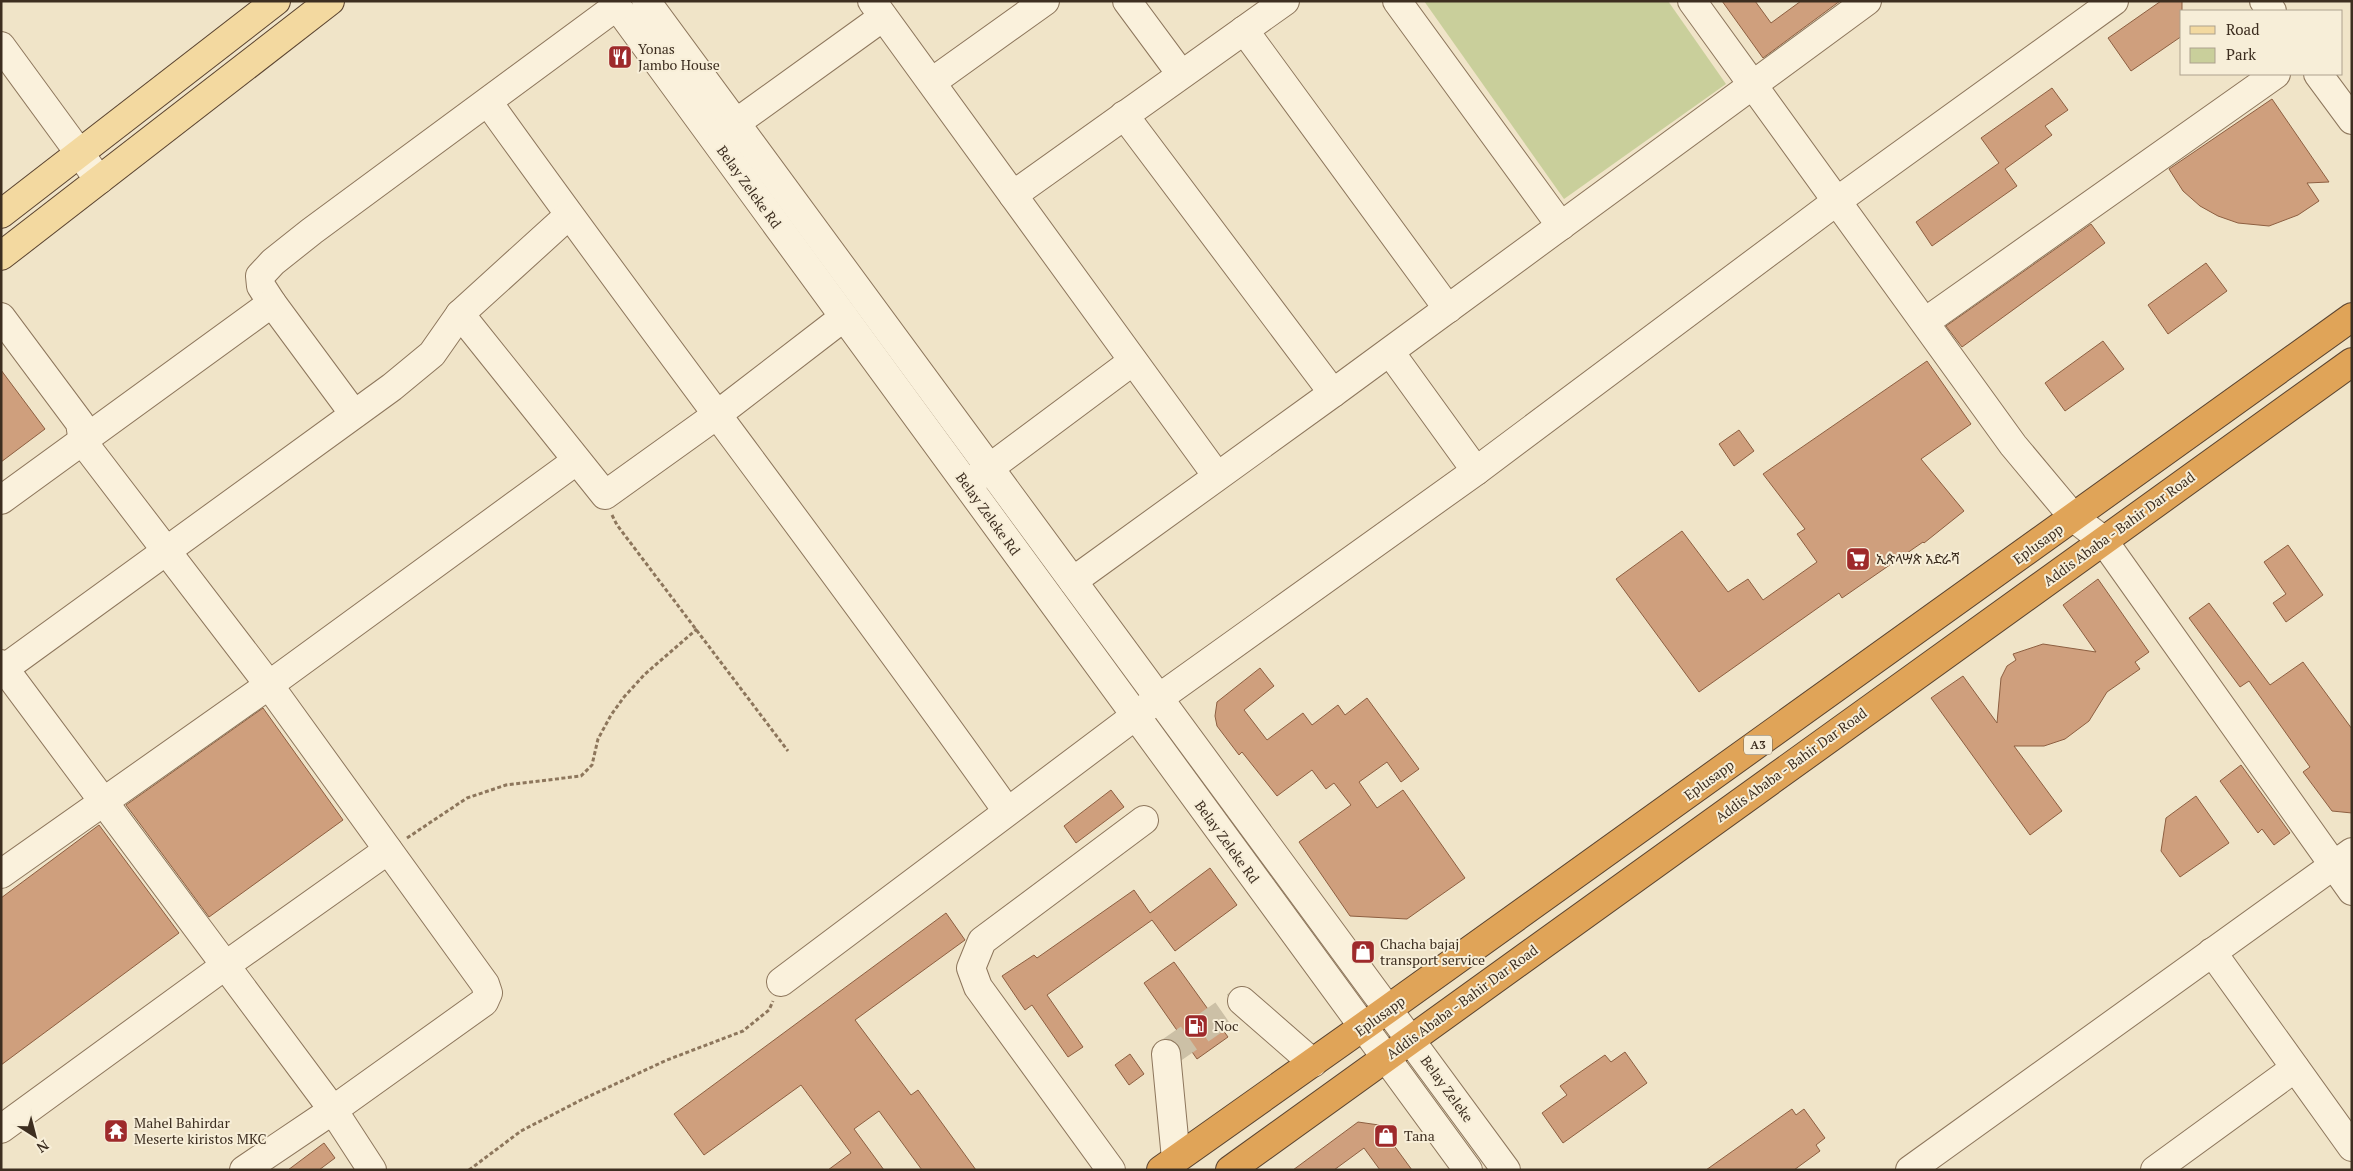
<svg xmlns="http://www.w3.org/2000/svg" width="2353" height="1171" viewBox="0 0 2353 1171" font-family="'PT Serif','Noto Sans Ethiopic',serif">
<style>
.green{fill:#c9cf9b}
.building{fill:#cf9f7d;stroke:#8d5f41}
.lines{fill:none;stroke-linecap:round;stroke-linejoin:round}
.minor-tunnel{stroke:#ccc0a6;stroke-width:28;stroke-dasharray:28 14;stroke-linecap:butt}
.minor-casing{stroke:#8d765c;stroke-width:30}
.major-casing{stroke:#5b4430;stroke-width:30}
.highway-casing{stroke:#5b4430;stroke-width:30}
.path{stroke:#8d765c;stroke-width:3;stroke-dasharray:4 2.5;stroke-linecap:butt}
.minor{stroke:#faf1dc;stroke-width:28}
.major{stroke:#f3d9a0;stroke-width:28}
.highway{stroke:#e0a458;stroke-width:28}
.labels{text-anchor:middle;stroke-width:4;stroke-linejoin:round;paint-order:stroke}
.shield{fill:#f7eed8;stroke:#756857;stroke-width:1}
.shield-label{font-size:12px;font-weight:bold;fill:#3d2e20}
.poi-label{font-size:14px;fill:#3d2e20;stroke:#f7eed8;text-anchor:start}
.street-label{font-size:14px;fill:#3d2e20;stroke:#f7eed8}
</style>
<rect width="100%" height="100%" fill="#f0e4c8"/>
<!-- green -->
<polygon class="green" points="1424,1 1668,1 1726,84 1564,199"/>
<!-- building -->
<g class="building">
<polygon points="1722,1 1755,1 1771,23 1801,1 1840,1 1763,58"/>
<polygon points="2161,1 2182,1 2182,36 2131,71 2108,38"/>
<polygon points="2052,88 2068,110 2045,126 2052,135 2005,169 2017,186 1932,246 1916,222 1999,163 1981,138"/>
<polygon points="2272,99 2329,182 2307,183 2319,201 2298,215 2269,226 2238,223 2218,216 2200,206 2183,191 2169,169"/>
<polygon points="2091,224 2105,243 1962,347 1946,326"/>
<polygon points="2206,263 2227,291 2168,334 2148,305"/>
<polygon points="2103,341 2124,369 2065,411 2045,383"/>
<polygon points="1927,361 1971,424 1921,459 1964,511 1924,543 1923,542 1842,598 1839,593 1699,692 1616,579 1682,531 1728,592 1748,579 1763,600 1817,562 1797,534 1805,529 1763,474"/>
<polygon points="1,370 45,429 1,462"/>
<polygon points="1739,430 1754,451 1734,466 1719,444"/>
<polygon points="2288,545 2323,595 2286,622 2273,603 2286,594 2264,562"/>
<polygon points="2098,579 2149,652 2135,662 2140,669 2107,692 2089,721 2065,739 2044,746 2014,746 2062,811 2030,835 1931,698 1963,676 1997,723 2001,678 2007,666 2016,660 2013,654 2043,644 2096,652 2063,605"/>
<polygon points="2209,603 2270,685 2303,662 2352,729 2352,813 2332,811 2303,772 2310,767 2249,681 2240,687 2189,618"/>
<polygon points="1260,668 1274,686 1244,710 1267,740 1303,713 1312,725 1338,705 1345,715 1367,698 1419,769 1401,782 1387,762 1359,782 1377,808 1403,790 1465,878 1407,919 1350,916 1299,842 1351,805 1334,783 1326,789 1312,770 1277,796 1242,752 1239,755 1217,726 1215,716 1217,702"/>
<polygon points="263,708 343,820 209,917 126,805"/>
<polygon points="2241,765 2290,833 2274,845 2262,829 2258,833 2220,781"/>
<polygon points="1111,790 1124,807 1076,843 1064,826"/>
<polygon points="2196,796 2229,843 2180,877 2161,851 2166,818"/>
<polygon points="99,825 179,933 1,1065 1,898"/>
<polygon points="1210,868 1237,905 1175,951 1152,920 1047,995 1083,1047 1068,1057 1032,1005 1025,1010 1002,976 1034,955 1037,958 1134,890 1150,913"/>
<polygon points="946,913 965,940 855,1020 911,1095 918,1090 976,1170 922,1170 879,1111 854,1129 884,1170 828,1170 851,1153 801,1085 704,1155 674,1114"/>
<polygon points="1174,962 1228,1037 1197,1059 1144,983"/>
<polygon points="1625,1052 1647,1083 1563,1143 1542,1113 1567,1095 1560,1086 1605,1055 1611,1062"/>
<polygon points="1130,1054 1144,1074 1129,1085 1115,1065"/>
<polygon points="1792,1109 1796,1115 1804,1109 1825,1138 1816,1145 1820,1151 1794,1170 1706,1170"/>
<polygon points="1358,1122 1379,1125 1412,1170 1380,1170 1364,1148 1334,1170 1293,1170"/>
<polygon points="324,1143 335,1158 319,1170 288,1170"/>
</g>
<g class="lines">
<!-- minor-tunnel -->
<polyline class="minor-tunnel" points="1166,1054 1242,1001"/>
<defs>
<g id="minor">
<polyline points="613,1 1468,1170"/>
<polyline points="646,1 1506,1170"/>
<polyline points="872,1 1217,476"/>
<polyline points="1127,1 1181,74"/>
<polyline points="1397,1 1561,226"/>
<polyline points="1692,1 2013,445 2074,518 2103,540 2352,891"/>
<polyline points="2264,1 2272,11"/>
<polyline points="1244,30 1448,309"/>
<polyline points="1,46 99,180"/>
<polyline points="2318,74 2352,120"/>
<polyline points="932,82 1045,1"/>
<path d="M 488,102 C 658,340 838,572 1007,811"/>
<polyline points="1124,115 1333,393"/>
<polyline points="722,133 883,17"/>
<polyline points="1013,195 1285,1"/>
<polyline points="460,314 605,495 718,414 844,317"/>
<polyline points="1,317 80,423 83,442 269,685 485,984 488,993 484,1002 333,1110 244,1170"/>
<polyline points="1925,322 2276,74"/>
<polyline points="1390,352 1476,471"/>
<polyline points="354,414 272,303 261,286 260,276 273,262 312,231 617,6"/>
<polyline points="976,478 1133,361"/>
<polyline points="1,500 272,303"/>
<polyline points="1073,581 1333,393 1867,1"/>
<polyline points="1,664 333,1110 372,1170"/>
<polyline points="5,668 392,387 432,354 460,314 569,215"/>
<polyline points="1,874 269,685 576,461"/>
<polyline points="2212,952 2352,1147"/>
<polyline points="781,982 1159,698 1476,471 1837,201 2114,1"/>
<polyline points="1242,1001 1313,1063"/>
<polyline points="1166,1054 1176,1159"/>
<polyline points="1,1129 226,965 388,850"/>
<polyline points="1111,1170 978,987 971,968 982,941 1144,820"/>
<polyline points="1910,1170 2352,852"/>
<polyline points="2155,1170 2295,1068"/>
</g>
<g id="major">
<polyline points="1,214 276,1"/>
<polyline points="1,256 330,1"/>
</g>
<g id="highway">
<polyline points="1161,1170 1388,1009 2352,317"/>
<polyline points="1230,1170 2352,362"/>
</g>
</defs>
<!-- minor casing -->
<use href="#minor" class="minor-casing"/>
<!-- major casing -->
<use href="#major" class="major-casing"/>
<!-- highway casing -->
<use href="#highway" class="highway-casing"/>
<!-- path -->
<g class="path">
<polyline points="612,515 617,525 788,751"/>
<polyline points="407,838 467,798 506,785 581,776 592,765 598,739 611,715 624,697 645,674 697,629"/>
<polyline points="469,1170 521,1131 581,1100 667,1060 743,1031 769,1010 773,1001"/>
</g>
<!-- minor -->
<use href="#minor" class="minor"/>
<!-- major -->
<use href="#major" class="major"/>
<!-- highway -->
<use href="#highway" class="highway"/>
</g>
<!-- icons -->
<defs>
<symbol id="restaurant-square" viewBox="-11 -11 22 22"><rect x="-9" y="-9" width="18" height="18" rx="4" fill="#9e2a2b" stroke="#f7eed8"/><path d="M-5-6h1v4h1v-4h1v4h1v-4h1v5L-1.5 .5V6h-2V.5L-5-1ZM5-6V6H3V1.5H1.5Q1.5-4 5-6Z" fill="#fff"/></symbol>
<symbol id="supermarket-square" viewBox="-11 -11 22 22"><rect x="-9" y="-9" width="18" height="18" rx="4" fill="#9e2a2b" stroke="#f7eed8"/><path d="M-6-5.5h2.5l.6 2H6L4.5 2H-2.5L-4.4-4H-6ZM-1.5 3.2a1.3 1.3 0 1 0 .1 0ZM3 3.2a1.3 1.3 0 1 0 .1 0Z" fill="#fff"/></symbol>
<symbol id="shop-square" viewBox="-11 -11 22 22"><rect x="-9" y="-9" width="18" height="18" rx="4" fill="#9e2a2b" stroke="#f7eed8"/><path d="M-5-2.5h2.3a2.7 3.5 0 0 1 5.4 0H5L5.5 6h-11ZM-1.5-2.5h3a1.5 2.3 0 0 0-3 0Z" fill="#fff"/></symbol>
<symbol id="fuel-square" viewBox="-11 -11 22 22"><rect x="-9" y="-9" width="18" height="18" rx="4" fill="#9e2a2b" stroke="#f7eed8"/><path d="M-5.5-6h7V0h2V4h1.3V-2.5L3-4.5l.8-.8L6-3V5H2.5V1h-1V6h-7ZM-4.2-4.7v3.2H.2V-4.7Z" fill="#fff"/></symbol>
<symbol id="temple-square" viewBox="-11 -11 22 22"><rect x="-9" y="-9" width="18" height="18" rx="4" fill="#9e2a2b" stroke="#f7eed8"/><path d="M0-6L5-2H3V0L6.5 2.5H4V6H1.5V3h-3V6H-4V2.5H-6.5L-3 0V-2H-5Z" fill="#fff"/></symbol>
</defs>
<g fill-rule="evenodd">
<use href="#restaurant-square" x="606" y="43" width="28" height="28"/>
<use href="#supermarket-square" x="1844" y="545" width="28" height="28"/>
<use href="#shop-square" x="1349" y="938" width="28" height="28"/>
<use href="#fuel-square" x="1182" y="1012" width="28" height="28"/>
<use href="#temple-square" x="102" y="1117" width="28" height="28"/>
<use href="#shop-square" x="1372" y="1122" width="28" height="28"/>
</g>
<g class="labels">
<!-- shield labels -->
<rect class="shield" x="1744" y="735.5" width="28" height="19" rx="4"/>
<g class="shield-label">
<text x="1758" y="749">A3</text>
</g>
<!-- poi labels -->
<g class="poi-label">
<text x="638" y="54">Yonas<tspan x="638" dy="16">Jambo House</tspan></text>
<text x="1876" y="564">ኢጵላሣጵ አድራሻ</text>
<text x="1380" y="949">Chacha bajaj<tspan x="1380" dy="16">transport service</tspan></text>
<text x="1214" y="1031">Noc</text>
<text x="134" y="1128">Mahel Bahirdar<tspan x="134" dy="16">Meserte kiristos MKC</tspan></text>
<text x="1404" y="1141">Tana</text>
</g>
<!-- street labels -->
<g class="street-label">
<text transform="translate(749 187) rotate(54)" y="5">Belay Zeleke Rd</text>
<text transform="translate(988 514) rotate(54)" y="5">Belay Zeleke Rd</text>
<text transform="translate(2119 529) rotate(-36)" y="5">Addis Ababa - Bahir Dar Road</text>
<text transform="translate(2038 544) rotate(-36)" y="5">Eplusapp</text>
<text transform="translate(1791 765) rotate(-36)" y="5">Addis Ababa - Bahir Dar Road</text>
<text transform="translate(1709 780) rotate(-36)" y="5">Eplusapp</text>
<text transform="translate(1227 842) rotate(54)" y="5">Belay Zeleke Rd</text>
<text transform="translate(1462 1002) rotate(-36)" y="5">Addis Ababa - Bahir Dar Road</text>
<text transform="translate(1380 1016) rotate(-36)" y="5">Eplusapp</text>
<text transform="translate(1447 1089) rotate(54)" y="5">Belay Zeleke</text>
</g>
</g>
<!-- border -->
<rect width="2353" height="1171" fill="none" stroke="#3d2e20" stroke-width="5"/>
<!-- legend -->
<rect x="2180" y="10" width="162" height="65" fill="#f7eed8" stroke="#ada18e"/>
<rect x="2190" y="26" width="25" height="8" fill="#f3d9a0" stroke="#ada18e"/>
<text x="2226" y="35" font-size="15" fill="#3d2e20">Road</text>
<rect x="2190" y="48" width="25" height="15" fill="#c9cf9b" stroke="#ada18e"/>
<text x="2226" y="60" font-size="15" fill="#3d2e20">Park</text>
<!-- north arrow -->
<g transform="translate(35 1136) rotate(144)" stroke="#f7eed8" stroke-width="4" paint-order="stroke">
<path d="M0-4L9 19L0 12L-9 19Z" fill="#3d2e20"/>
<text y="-8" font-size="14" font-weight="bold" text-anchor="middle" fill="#3d2e20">N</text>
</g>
</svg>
